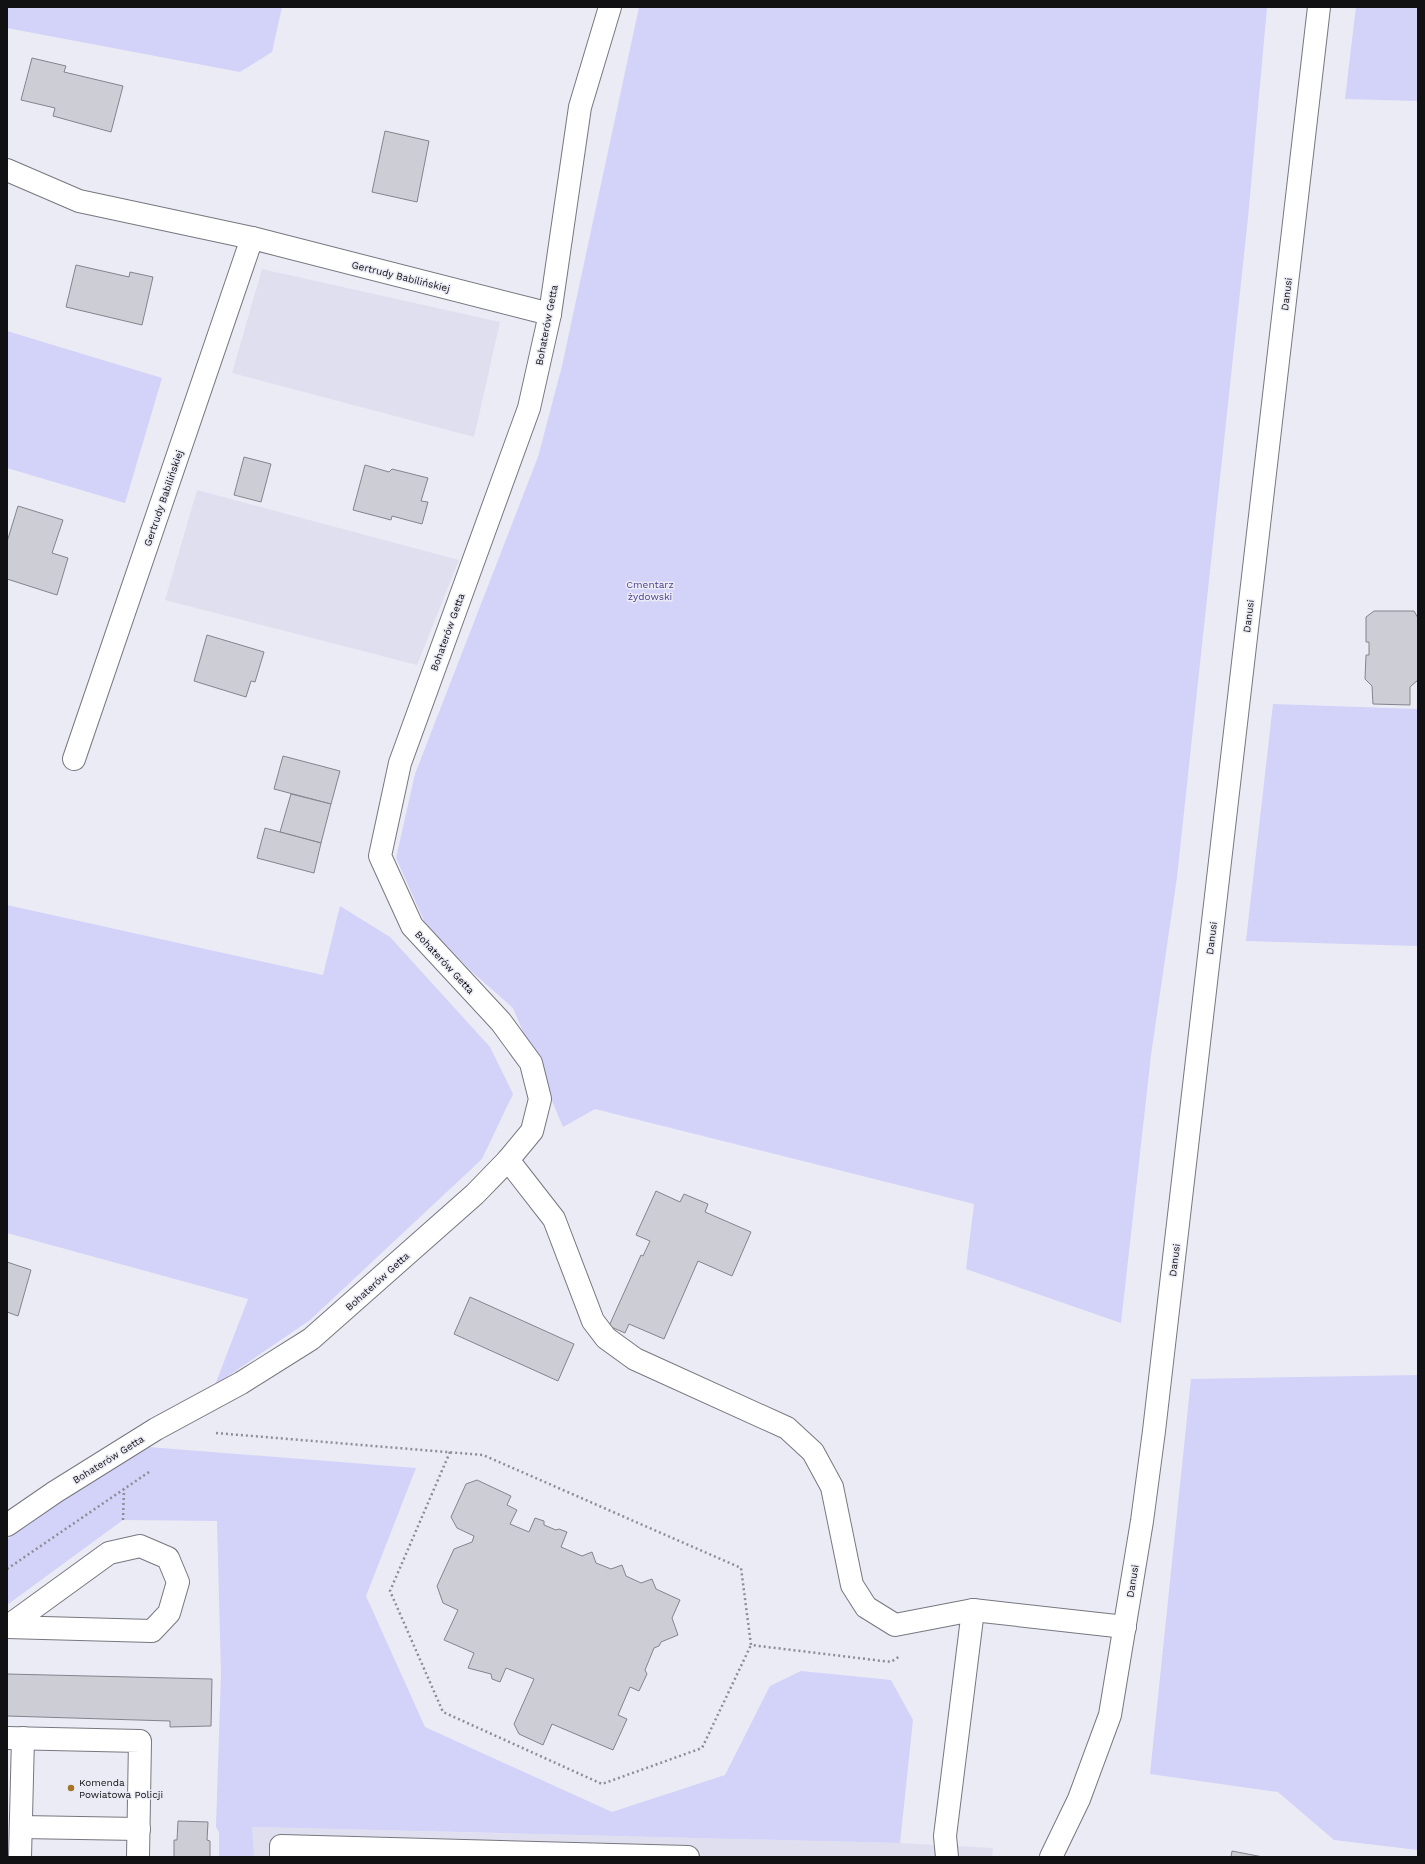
<svg xmlns="http://www.w3.org/2000/svg" width="1425" height="1864" viewBox="0 0 1425 1864" font-family="'Work Sans',sans-serif">
<style>
.built{fill:#e0dff0}
.green{fill:#d3d2f8}
.building{fill:#cdcdd6;stroke:#84848c}
.lines{fill:none;stroke-linecap:round;stroke-linejoin:round}
.minor-casing{stroke:#777780;stroke-width:24}
.path{stroke:#8d8d94;stroke-width:2.5;stroke-dasharray:2 3;stroke-linecap:butt}
.minor{stroke:#fff;stroke-width:22}
.poi-dot{fill:#a37528;stroke:#ebebf5;stroke-width:1.5}
.labels{text-anchor:middle;stroke-width:3;stroke-linejoin:round;paint-order:stroke}
.street-label{font-size:10px;fill:#111114;stroke:#ebebf5}
.park-label{font-size:10px;fill:#4d4390;stroke:#ebebf5}
.poi-label{font-size:10px;fill:#111114;stroke:#ebebf5;text-anchor:start}
</style>
<rect width="100%" height="100%" fill="#ebebf5"/>
<!-- built -->
<g class="built">
<polygon points="262,269 500,322 474,437 232,373"/>
<polygon points="197,490 459,560 417,665 165,600"/>
<polygon points="251,1827 900,1843 993,1848 992,1857 254,1857"/>
</g>
<!-- green -->
<g class="green">
<polygon points="7,7 282,7 272,52 240,72 7,28"/>
<polygon points="639,7 1267,7 1248,218 1177,877 1151,1055 1121,1323 966,1269 974,1204 595,1109 563,1127 513,1008 471,971 425,923 396,858 415,774 538,457 562,366"/>
<polygon points="1356,7 1418,7 1418,101 1345,99"/>
<polygon points="7,331 162,378 125,503 7,468"/>
<polygon points="1273,704 1418,709 1418,946 1246,941"/>
<polygon points="7,905 323,975 340,906 390,937 490,1047 513,1094 482,1159 310,1320 215,1385 248,1299 7,1233"/>
<polygon points="1418,1375 1418,1850 1334,1840 1278,1792 1150,1774 1191,1379"/>
<polygon points="148,1447 416,1468 366,1596 425,1727 612,1812 725,1775 770,1686 801,1671 891,1680 913,1720 900,1843 252,1827 254,1857 219,1857 219,1832 216,1827 221,1674 217,1521 123,1520 7,1605 7,1539 63,1500"/>
</g>
<!-- building -->
<g class="building">
<polygon points="32,58 66,66 64,72 123,86 111,132 53,116 55,108 21,100"/>
<polygon points="385,131 429,141 417,202 372,192"/>
<polygon points="76,265 129,277 130,272 153,277 142,325 66,307"/>
<polygon points="244,457 271,464 261,502 234,495"/>
<polygon points="365,465 389,472 392,469 428,478 421,501 428,502 422,524 392,516 391,520 353,510"/>
<polygon points="18,506 63,520 52,553 68,558 57,595 7,579 7,542"/>
<polygon points="1374,611 1414,611 1418,618 1418,680 1410,687 1410,705 1373,704 1372,686 1365,679 1366,655 1369,655 1369,642 1366,642 1366,617"/>
<polygon points="207,635 264,652 255,682 251,681 246,697 194,681"/>
<polygon points="283,756 340,771 331,804 274,789"/>
<polygon points="291,794 331,804 321,843 280,832"/>
<polygon points="265,828 321,843 314,873 257,858"/>
<polygon points="656,1191 680,1202 684,1194 708,1204 705,1212 751,1232 732,1276 698,1261 664,1339 629,1324 625,1333 609,1326 641,1255 643,1256 650,1241 636,1235"/>
<polygon points="7,1262 31,1270 18,1316 7,1312"/>
<polygon points="470,1297 574,1344 558,1381 454,1334"/>
<polygon points="477,1480 511,1496 507,1505 517,1510 510,1524 529,1532 535,1518 544,1521 544,1525 556,1530 559,1529 567,1532 561,1547 582,1556 592,1552 596,1563 611,1569 622,1565 626,1576 641,1583 652,1579 656,1589 680,1600 672,1618 678,1635 661,1642 659,1646 654,1648 645,1670 647,1674 639,1691 630,1687 618,1715 627,1719 613,1750 552,1724 543,1745 519,1734 514,1724 534,1679 506,1668 500,1682 492,1679 491,1674 468,1668 474,1653 444,1640 458,1610 443,1603 437,1586 454,1549 472,1542 474,1536 457,1528 451,1517 466,1484"/>
<polygon points="7,1674 212,1679 211,1726 170,1727 170,1721 7,1716"/>
<polygon points="178,1821 208,1822 207,1840 210,1841 210,1857 174,1857 174,1840 177,1840"/>
<polygon points="1232,1851 1263,1857 1231,1857"/>
</g>
<g class="lines">
<defs>
<g id="minor">
<polyline points="7,170 79,201 252,238 550,314"/>
<polyline points="74,759 252,238"/>
<polyline points="508,1160 554,1219 593,1321 606,1338 635,1359 787,1428 813,1452 832,1487 852,1585 866,1607 895,1625 973,1610 1125,1627"/>
<polyline points="7,1525 55,1492 156,1429 241,1383 311,1339 475,1194 508,1160 532,1131 540,1099 531,1063 501,1022 412,926 380,856 400,763 529,408 550,314 580,107 610,7"/>
<polyline points="7,1627 109,1553 140,1546 168,1558 178,1582 169,1613 152,1631 7,1627"/>
<polyline points="7,1738 140,1741 138,1857"/>
<polyline points="21,1827 139,1829"/>
<polyline points="20,1857 23,1738"/>
<polyline points="281,1857 281,1846 688,1857"/>
<polyline points="947,1857 945,1836 973,1610"/>
<polyline points="1051,1857 1079,1799 1110,1715 1142,1521 1154,1431 1319,7"/>
</g>
</defs>
<!-- minor casing -->
<use href="#minor" class="minor-casing"/>
<!-- path -->
<g class="path">
<polyline points="216,1433 483,1455 741,1568 751,1645 891,1662 900,1656"/>
<polyline points="450,1452 390,1591 443,1712 602,1784 702,1748 751,1645"/>
<polyline points="123,1520 124,1489"/>
<polyline points="7,1569 149,1472"/>
</g>
<!-- minor -->
<use href="#minor" class="minor"/>
</g>
<!-- markers -->
<circle class="poi-dot" cx="71" cy="1788" r="4"/>
<g class="labels">
<!-- street labels -->
<g class="street-label">
<text transform="translate(401 276) rotate(14)" y="4">Gertrudy Babilińskiej</text>
<text transform="translate(1286 294) rotate(-83)" y="4">Danusi</text>
<text transform="translate(546 325) rotate(-79)" y="4">Bohaterów Getta</text>
<text transform="translate(163 498) rotate(-71)" y="4">Gertrudy Babilińskiej</text>
<text transform="translate(1248 616) rotate(-83)" y="4">Danusi</text>
<text transform="translate(447 632) rotate(-70)" y="4">Bohaterów Getta</text>
<text transform="translate(1211 938) rotate(-83)" y="4">Danusi</text>
<text transform="translate(445 962) rotate(47)" y="4">Bohaterów Getta</text>
<text transform="translate(1174 1260) rotate(-83)" y="4">Danusi</text>
<text transform="translate(377 1281) rotate(-42)" y="4">Bohaterów Getta</text>
<text transform="translate(108 1459) rotate(-32)" y="4">Bohaterów Getta</text>
<text transform="translate(1132 1581) rotate(-81)" y="4">Danusi</text>
</g>
<!-- park labels -->
<g class="park-label">
<text x="650" y="588">Cmentarz<tspan x="650" dy="12">żydowski</tspan></text>
</g>
<!-- poi labels -->
<g class="poi-label">
<text x="79" y="1786">Komenda<tspan x="79" dy="12">Powiatowa Policji</tspan></text>
</g>
</g>
<!-- border -->
<rect width="1425" height="1864" fill="none" stroke="#111114" stroke-width="16"/>
</svg>
